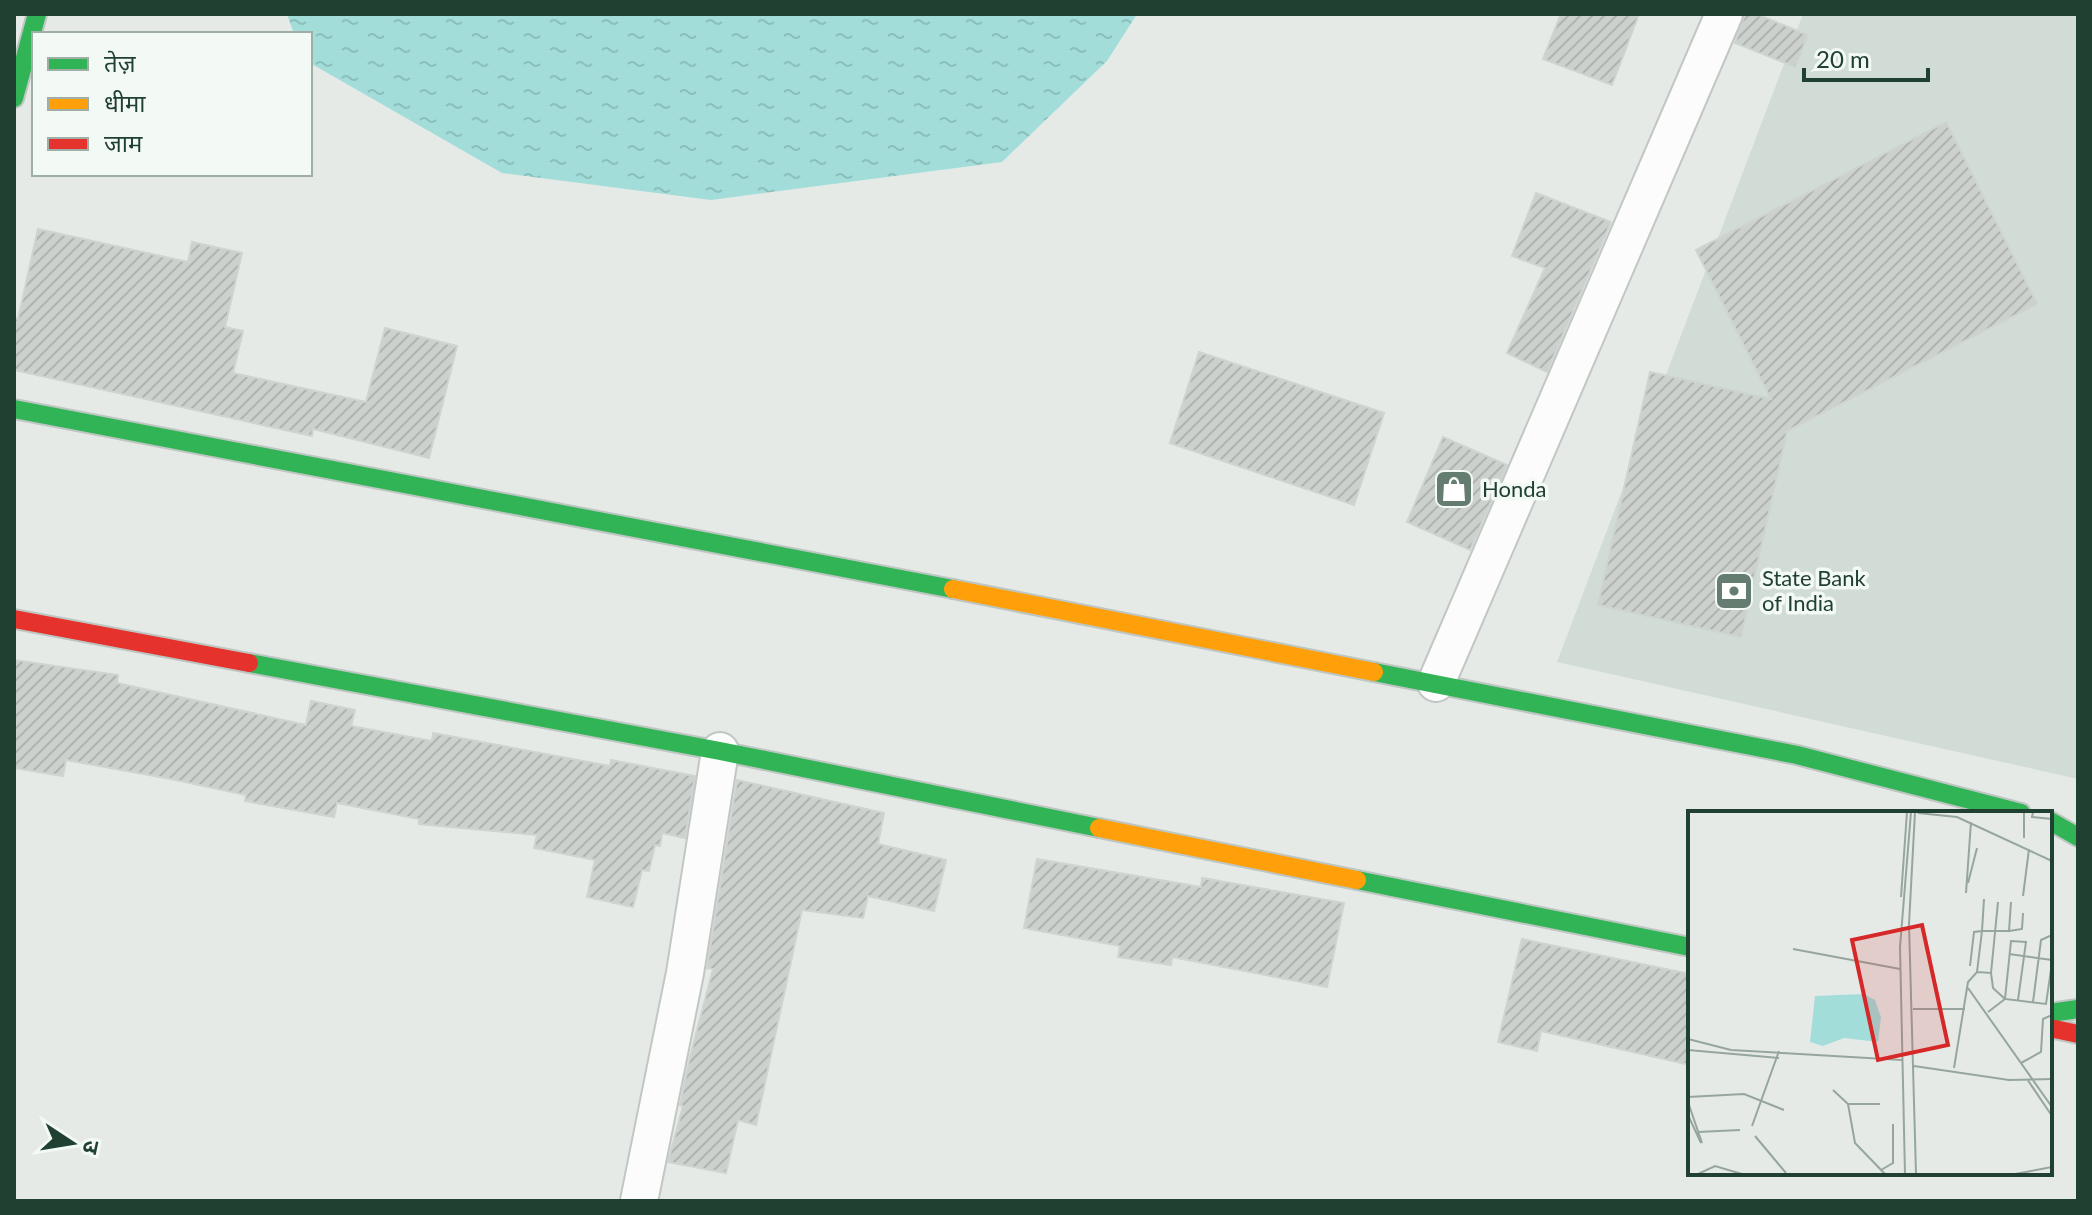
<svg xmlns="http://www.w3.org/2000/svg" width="2092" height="1215" viewBox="0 0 2092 1215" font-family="Lato,'Noto Sans Devanagari',sans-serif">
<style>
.built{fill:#d2dcd6}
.water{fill:url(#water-ripples)}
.building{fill:url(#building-hatch);stroke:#ced4d0;stroke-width:2}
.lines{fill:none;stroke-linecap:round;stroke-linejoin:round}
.street-casing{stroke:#c2c7c4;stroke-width:40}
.fast-casing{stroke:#bec6c2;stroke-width:22}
.slow-casing{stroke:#bec6c2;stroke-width:22}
.jam-casing{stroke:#bec6c2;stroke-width:22}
.street{stroke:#fbfcfb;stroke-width:36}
.fast{stroke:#30b455;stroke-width:18}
.slow{stroke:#ff9f0a;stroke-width:18}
.jam{stroke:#e5322d;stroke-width:18}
.labels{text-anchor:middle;stroke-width:7;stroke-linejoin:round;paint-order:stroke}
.poi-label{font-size:22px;fill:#204032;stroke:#f3f9f5;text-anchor:start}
.inset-road{fill:none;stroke:#96a69f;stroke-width:2}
.view{fill:#d62828;fill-opacity:0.15;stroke:#d62828;stroke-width:4}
.inset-edge{fill:none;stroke:#204032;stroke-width:4}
</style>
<defs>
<pattern id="water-ripples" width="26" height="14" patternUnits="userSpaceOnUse" patternTransform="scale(2)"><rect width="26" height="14" fill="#a2ddda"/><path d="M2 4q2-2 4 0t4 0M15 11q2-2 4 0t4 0" fill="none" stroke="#8bbfbc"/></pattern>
<pattern id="building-hatch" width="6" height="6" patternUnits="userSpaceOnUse" patternTransform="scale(2)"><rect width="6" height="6" fill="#ccd1ce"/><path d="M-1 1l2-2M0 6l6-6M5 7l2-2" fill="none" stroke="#afb4b1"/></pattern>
</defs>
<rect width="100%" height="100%" fill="#e5eae7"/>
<!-- built -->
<polygon class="built" points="1803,14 2078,14 2078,779 1557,662"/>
<!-- water -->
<polygon class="water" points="287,14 1137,14 1107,61 1002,162 711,200 502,173 310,63 310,34 294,34"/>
<!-- building -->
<g class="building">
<polygon points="1561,14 1639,14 1612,85 1543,59"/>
<polygon points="1745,14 1756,14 1808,35 1795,67 1735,43"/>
<polygon points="1946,122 2037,304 1787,431 1741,637 1598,605 1650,372 1771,399 1696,250"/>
<polygon points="1536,193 1611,222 1547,372 1507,353 1545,268 1512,256"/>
<polygon points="38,229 188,262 192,242 242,253 225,327 243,331 233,373 366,402 385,328 457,346 429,458 313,429 312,436 14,370 14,318 18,319"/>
<polygon points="1199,352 1384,413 1354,505 1170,443"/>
<polygon points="1443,437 1507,465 1470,550 1407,522"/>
<polygon points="14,660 118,675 117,683 306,725 311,701 355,710 351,726 432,741 433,733 610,766 611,760 695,776 685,838 662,833 660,846 655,845 649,871 642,870 633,907 587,897 595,860 534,848 537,835 419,824 419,819 337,803 334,817 245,801 246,795 171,779 66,760 63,776 14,768"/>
<polygon points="737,780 884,813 878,844 946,860 934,911 868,896 863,918 802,910 756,1125 738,1120 726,1173 668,1162 683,1106 680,1105 690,1057 713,969 707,968"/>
<polygon points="1037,859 1201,887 1202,878 1344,903 1327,987 1172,957 1171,965 1118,957 1120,946 1024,928"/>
<polygon points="1522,939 1690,974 1690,1065 1541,1031 1537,1051 1498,1042"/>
</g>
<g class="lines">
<defs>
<g id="street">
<polyline points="1436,683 1724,14"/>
<polyline points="639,1201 685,973 720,751"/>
</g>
<g id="fast">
<polyline points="14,98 37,14"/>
<polyline points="14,409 953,589"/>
<polyline points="249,663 720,751 1099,828"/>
<polyline points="1374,672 1797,755 2021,813"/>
<polyline points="2050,821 2078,837"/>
<polyline points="1357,880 1690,947"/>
<polyline points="2050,1013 2078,1009"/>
</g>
<g id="slow">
<polyline points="953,589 1374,672"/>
<polyline points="1099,828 1357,880"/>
</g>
<g id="jam">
<polyline points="14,619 249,663"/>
<polyline points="2050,1028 2078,1034"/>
</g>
</defs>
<!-- street casing -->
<use href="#street" class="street-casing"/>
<!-- fast casing -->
<use href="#fast" class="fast-casing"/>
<!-- slow casing -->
<use href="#slow" class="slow-casing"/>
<!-- jam casing -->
<use href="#jam" class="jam-casing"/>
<!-- street -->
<use href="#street" class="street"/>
<!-- fast -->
<use href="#fast" class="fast"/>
<!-- slow -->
<use href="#slow" class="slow"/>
<!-- jam -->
<use href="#jam" class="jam"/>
</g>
<!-- icons -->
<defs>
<symbol id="shop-square" viewBox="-11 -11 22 22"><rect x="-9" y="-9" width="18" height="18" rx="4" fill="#657c71" stroke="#f3f9f5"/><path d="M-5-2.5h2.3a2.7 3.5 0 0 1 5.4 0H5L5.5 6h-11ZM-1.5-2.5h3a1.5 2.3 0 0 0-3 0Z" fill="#fff"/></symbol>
<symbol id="bank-square" viewBox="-11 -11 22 22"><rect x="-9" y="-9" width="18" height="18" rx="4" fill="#657c71" stroke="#f3f9f5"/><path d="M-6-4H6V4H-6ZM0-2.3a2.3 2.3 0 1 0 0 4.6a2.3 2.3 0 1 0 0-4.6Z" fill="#fff"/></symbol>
</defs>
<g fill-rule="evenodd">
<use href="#shop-square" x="1432" y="467" width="44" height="44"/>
<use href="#bank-square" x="1712" y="569" width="44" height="44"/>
</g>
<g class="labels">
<!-- poi labels -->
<g class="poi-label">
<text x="1482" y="497">Honda</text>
<text x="1762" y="586">State Bank<tspan x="1762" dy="25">of India</tspan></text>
</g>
</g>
<!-- overview -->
<g transform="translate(1688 811)">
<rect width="364" height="364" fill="#e5eae7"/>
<path d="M 176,183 L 187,189 L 193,206 L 190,231 L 156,227 L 135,235 L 122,231 L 127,185 Z" fill="#a2ddda"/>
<path class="inset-road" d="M 227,1 L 221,113 L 228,363M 345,1 L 344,6 L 364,8M 230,2 L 269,6 L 364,50M 336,27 L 336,1M 280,72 L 289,37M 278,82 L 283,11M 335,85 L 341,38M 213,86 L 219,1M 323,91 L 321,120 L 334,118 L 335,102M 105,138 L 212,158M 321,143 L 364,149M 282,155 L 286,121 L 294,120 L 296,88M 289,161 L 294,120 L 321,120M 280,177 L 364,296M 330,189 L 338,131 L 323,130 L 317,188 L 358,193 L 364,152M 345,191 L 353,129 L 364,124M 225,198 L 277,198M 300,201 L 317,188 L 305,177 L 303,162M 0,228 L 43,239 L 214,249M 0,239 L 91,247M 333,252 L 353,241 L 355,208 L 364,204M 226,255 L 321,269 L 364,268M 266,257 L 280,171 L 289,161 L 303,162 L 310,91M 339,268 L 364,305M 145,279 L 160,293 L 167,332 L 197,363M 0,286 L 56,283 L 96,299M 0,291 L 14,332M 160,293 L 192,293M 0,304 L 13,332M 64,315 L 91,240M 10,321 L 52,319M 67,325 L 98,362M 193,359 L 205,352 L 205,313M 10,363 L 27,355 L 54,363M 94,363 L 190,363M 217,363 L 212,136 L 223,1M 327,363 L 364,356"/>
<path class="view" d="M 234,114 L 260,234 L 190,249 L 164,129 Z"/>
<rect width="364" height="364" class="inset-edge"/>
</g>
<!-- border -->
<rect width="2092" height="1215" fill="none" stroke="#204032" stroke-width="32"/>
<!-- legend -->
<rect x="32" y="32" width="280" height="144" fill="#f3f9f5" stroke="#9fafa7" stroke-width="2"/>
<rect x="48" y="58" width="40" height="12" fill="#30b455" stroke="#9fafa7" stroke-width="2"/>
<text x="104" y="72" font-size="24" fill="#204032">तेज़</text>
<rect x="48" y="98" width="40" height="12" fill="#ff9f0a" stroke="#9fafa7" stroke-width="2"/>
<text x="104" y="112" font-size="24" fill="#204032">धीमा</text>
<rect x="48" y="138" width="40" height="12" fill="#e5322d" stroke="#9fafa7" stroke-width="2"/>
<text x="104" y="152" font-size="24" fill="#204032">जाम</text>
<!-- north arrow -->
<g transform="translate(72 1143) rotate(102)" stroke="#f3f9f5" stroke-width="6" paint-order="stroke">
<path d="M0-6L14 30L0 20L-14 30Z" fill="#204032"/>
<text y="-12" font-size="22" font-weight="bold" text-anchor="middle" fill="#204032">उ</text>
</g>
<!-- scale -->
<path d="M1804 68v12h124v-12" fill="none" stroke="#204032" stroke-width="4"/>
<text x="1816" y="68" font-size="24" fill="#204032" stroke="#f3f9f5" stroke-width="6" paint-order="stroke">20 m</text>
</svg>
